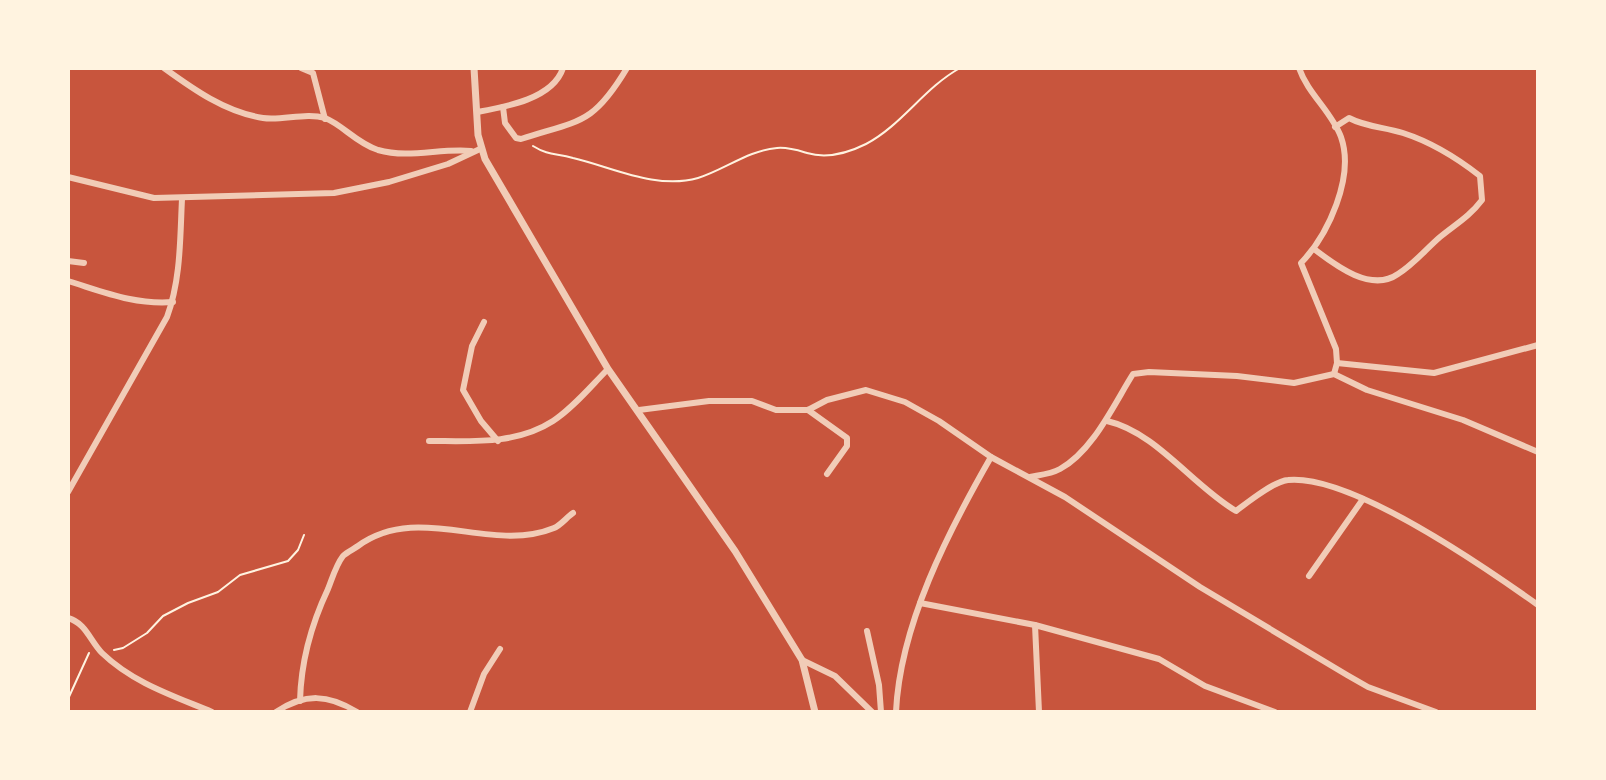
<svg xmlns="http://www.w3.org/2000/svg" width="1606" height="780" viewBox="0 0 1606 780" font-family="Quicksand,sans-serif">
<style>
.lines{fill:none;stroke-linecap:round;stroke-linejoin:round}
.path{stroke:#fff3e0;stroke-width:2}
.minor{stroke:#f1ccb7;stroke-width:6}
.tertiary{stroke:#f1ccb7;stroke-width:7}
</style>
<rect width="100%" height="100%" fill="#c8553d"/>
<g class="lines">
<!-- path -->
<g class="path">
<path d="M 533,146 C 549,156 556,153 573,158 C 612,167 656,190 698,178 C 724,170 749,150 777,148 C 788,147 797,150 807,153 C 827,159 848,153 866,144 C 902,125 924,88 960,68"/>
<polyline points="114,650 123,648 147,633 163,616 188,603 218,592 240,575 288,561 298,550 304,535"/>
<polyline points="68,699 89,653"/>
</g>
<!-- minor -->
<g class="minor">
<path d="M 164,68 C 193,89 225,112 263,118 C 282,121 306,112 325,118 C 343,125 356,143 378,150 C 409,159 440,148 471,151"/>
<polyline points="301,68 313,73 325,119"/>
<path d="M 1299,68 C 1308,94 1332,112 1341,137 C 1355,177 1328,235 1301,263 L 1336,349 L 1337,363 L 1334,374"/>
<path d="M 503,107 L 505,123 L 516,138 L 521,139 C 580,120 593,125 627,68"/>
<path d="M 477,112 C 505,107 553,99 563,68"/>
<polyline points="68,177 154,198 334,193 389,182 448,164 480,149"/>
<path d="M 1314,249 C 1335,265 1371,293 1398,274 C 1414,264 1426,249 1440,237 C 1456,224 1470,216 1482,200 L 1480,176 C 1457,158 1431,142 1403,133 C 1384,127 1366,127 1349,118 L 1335,127"/>
<polyline points="68,261 84,263"/>
<path d="M 68,281 C 104,292 135,305 173,302"/>
<polyline points="484,322 472,346 463,390 481,421 498,441"/>
<polyline points="1337,363 1434,373 1538,345"/>
<polyline points="639,410 709,401 752,401 776,410 808,410 827,400 866,390 905,402 939,421 991,457 1065,497 1200,587 1347,675 1368,687 1436,712"/>
<polyline points="808,410 847,438 847,446 827,474"/>
<path d="M 1107,421 C 1156,432 1193,486 1236,511 C 1248,502 1274,481 1288,480 C 1351,474 1486,568 1538,605"/>
<path d="M 429,441 C 471,441 516,445 553,421 C 573,408 591,386 608,369"/>
<path d="M 1030,477 C 1040,475 1051,474 1060,469 C 1093,451 1114,404 1133,374 L 1149,372 L 1237,376 L 1294,383 L 1334,374 L 1367,390 L 1463,420 L 1538,452"/>
<path d="M 68,492 L 167,317 C 181,279 180,238 182,199"/>
<polyline points="1309,576 1363,499"/>
<polyline points="920,603 1035,625"/>
<path d="M 68,618 C 86,623 90,641 102,653 C 133,683 174,696 212,712"/>
<polyline points="867,631 879,685 881,712"/>
<polyline points="802,660 835,676 872,712"/>
<path d="M 300,701 C 301,661 311,625 328,589 C 332,579 336,565 343,556 C 347,552 354,549 358,546 C 419,502 491,554 554,528 C 561,525 567,517 573,513"/>
<path d="M 276,712 C 305,693 328,694 357,712"/>
<polyline points="470,712 484,674 500,649"/>
<path d="M 896,712 C 900,625 948,532 991,457"/>
<polyline points="1039,712 1035,625 1159,659 1205,686 1275,712"/>
</g>
<!-- tertiary -->
<polyline class="tertiary" points="474,68 478,135 485,159 608,369 735,551 802,660 815,712"/>
</g>
<!-- border -->
<rect width="1606" height="780" fill="none" stroke="#fff3e0" stroke-width="140"/>
</svg>
